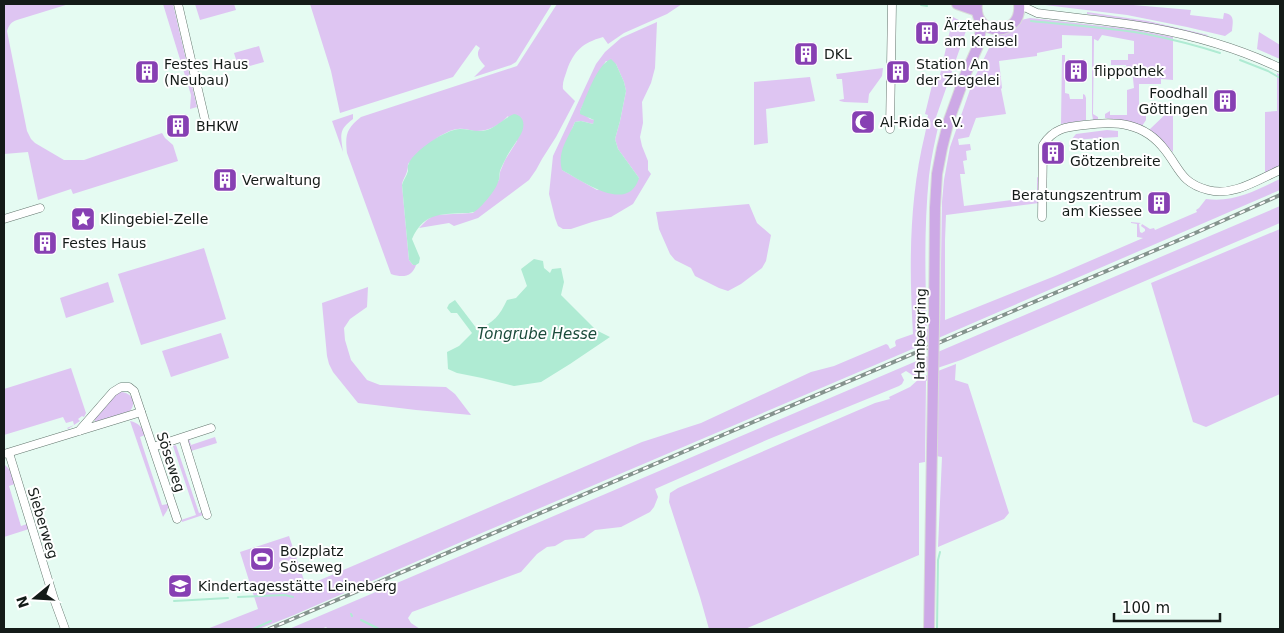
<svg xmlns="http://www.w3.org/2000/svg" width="1284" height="633" viewBox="0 0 1284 633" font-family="'DejaVu Sans',sans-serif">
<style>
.green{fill:#dec5f2;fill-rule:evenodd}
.water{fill:#afebd3}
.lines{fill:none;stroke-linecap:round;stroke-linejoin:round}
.stream{stroke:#afebd3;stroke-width:2}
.minor-casing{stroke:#63766e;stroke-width:9}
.major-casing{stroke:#d9dbda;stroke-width:12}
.minor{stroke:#fff;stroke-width:8}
.major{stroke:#cda9e6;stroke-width:10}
.rail-casing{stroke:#85948e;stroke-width:4}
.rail{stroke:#fff;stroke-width:2;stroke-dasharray:5.5;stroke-linecap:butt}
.major-bridge-casing{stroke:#d9dbda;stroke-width:12;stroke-linecap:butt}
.major-bridge{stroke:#cda9e6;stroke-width:10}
.labels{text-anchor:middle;stroke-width:4;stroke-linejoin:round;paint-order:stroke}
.poi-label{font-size:14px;fill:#141b18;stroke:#fff;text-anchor:start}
.street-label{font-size:14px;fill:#141b18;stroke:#fff}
.water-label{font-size:15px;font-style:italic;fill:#1c4c3c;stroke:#fff}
</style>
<rect width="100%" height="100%" fill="#e5fbf2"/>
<!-- green -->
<g class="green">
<path d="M 4,4 L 69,4 L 17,20 C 11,22 9,25 7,31 L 27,131 L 31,139 L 35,143 L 64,160 L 84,160 L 162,133 L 165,138 L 173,145 L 178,161 L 73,194 L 71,189 L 38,200 L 28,152 L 4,154 Z"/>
<polygon points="163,4 173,4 197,107 190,109 191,95"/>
<polygon points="195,4 234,4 236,10 200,20"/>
<path d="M 310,4 L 552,4 L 516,62 L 511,65 L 474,77 L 485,66 C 480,60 475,55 480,48 L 476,45 L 453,77 L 340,113 L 331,71 Z"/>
<path d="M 557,4 L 682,4 L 667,14 L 624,33 L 608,44 L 603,37 C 582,43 574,51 567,70 C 565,77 562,82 563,89 L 575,101 L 556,137 L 542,159 L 536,170 L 529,180 L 478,218 L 454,226 L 449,223 L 419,228 L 427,220 L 434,215 L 473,213 L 499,180 L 500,172 L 505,160 L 517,141 L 508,116 C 499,126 487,132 474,131 C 469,130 463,128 458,129 C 440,131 420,152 408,164 C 408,175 403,177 402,185 L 409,260 L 413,265 L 416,265 C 412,277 403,278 391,274 L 347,153 C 345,135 346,129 361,117 L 517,66 Z"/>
<path d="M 1037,4 L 1122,4 L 1191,10 L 1190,15 L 1223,19 L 1224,13 C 1235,14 1233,22 1232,31 L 1225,36 L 1187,27 L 1127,15 Z"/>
<path d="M 1087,12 L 1148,21 L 1208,35 L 1207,36 C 1167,26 1128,20 1087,14 Z"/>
<path d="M 953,17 L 968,25 L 934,123 L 939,123 C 935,141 931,158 929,176 C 924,227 925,278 927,329 L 940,325 L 942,202 L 944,180 L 950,147 L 955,133 L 973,81 L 991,44 L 991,38 C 1001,29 1017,20 1030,18 L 1131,29 L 1173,37 L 1173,80 L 1161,79 L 1161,84 L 1139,84 L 1139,110 L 1146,110 L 1146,120 L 1142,126 L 1126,121 L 1105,118 L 1105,114 L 1110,111 L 1110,115 L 1127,115 L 1127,90 L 1134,88 L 1132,69 L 1127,69 L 1126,65 L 1111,65 L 1111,60 L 1128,60 L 1128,54 L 1134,54 L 1134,41 L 1102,35 L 1098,41 L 1094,39 L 1093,114 L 1098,117 L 1098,119 L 1093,120 L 1092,114 L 1092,36 L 1062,35 L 1062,48 L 1037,53 L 1037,56 L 999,61 L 1002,88 L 1001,89 L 1006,114 L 976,118 L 969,137 L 958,139 L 959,145 L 970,144 L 971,150 L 966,151 L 967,160 L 963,161 L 965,174 L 960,174 L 964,206 L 1020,199 L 1037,200 L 1037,177 L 1039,178 L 1039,203 L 946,215 L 945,240 L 945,320 L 1055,276 L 1143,238 L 1137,237 L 1137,224 L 1131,223 L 1131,222 L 1141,223 L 1139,224 L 1140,232 L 1142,233 L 1145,231 L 1145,229 L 1141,226 L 1142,224 L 1150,229 L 1154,228 L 1155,230 L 1197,212 L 1196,210 L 1199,208 L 1206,199 C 1234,203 1256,190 1280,179 L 1280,190 L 943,336 L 484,532 L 294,615 L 259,629 L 207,629 L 258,609 L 240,552 L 289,536 L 306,586 L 642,442 L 701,423 L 811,372 L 834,366 L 886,344 L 888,345 L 890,349 L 896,346 L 895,342 L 896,340 L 913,334 C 909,267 909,199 925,134 C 927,127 926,121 928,115 L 925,114 L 934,77 L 939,79 Z"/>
<path d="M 657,22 L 655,68 L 651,83 L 642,102 L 643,123 L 640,137 L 642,146 L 648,161 L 648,170 L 651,174 L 633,204 L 611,217 L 592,222 L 571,229 L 563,229 L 558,226 L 555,218 L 549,194 L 553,156 L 596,64 L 605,52 L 621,38 ZM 606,61 L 616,64 L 624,82 L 626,91 L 620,121 L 615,139 L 618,149 L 639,178 L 597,190 L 562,170 L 572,129 L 575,122 L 581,121 L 593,124 L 595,120 L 590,119 L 580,111 L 597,75 Z"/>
<polygon points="1259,32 1280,45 1280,59 1257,49"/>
<polygon points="259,46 264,62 239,69 234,53"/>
<polygon points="1062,55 1065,55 1065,93 1069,94 1070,99 1083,99 1083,94 1085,95 1086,98 1086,120 1061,124"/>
<polygon points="883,68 882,76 869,94 868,103 844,102 840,101 839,100 844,99 842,79 837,79 836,74"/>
<polygon points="1277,73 1280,75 1280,166 1265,173 1265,112 1277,111"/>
<polygon points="810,77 815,101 766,109 768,143 754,145 754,82"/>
<polygon points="1173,107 1173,152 1154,133 1149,130"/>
<path d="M 353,114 L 353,119 C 338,130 341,135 343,152 L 332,121 Z"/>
<polygon points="1107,130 1118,131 1118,137 1071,140 1076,134"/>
<polygon points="749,204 757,223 771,235 766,261 762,268 741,284 728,291 719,288 695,276 691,268 675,260 670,254 659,229 656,212"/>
<polygon points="1280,206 1280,223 961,360 914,376 906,371 901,374 904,380 902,384 899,386 769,439 655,489 658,497 654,507 650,512 621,527 595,530 584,538 565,540 555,546 547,547 537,554 521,572 412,612 408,618 411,623 420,629 328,629 326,627 321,629 289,629"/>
<polygon points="1280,229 1280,394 1206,427 1193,422 1151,283"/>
<polygon points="204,248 226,319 141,345 118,274"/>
<polygon points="108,282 114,302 66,318 60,298"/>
<polygon points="368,287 367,307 350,319 344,328 345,340 351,360 367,380 380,385 446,387 455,394 471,415 416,410 358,403 333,372 329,364 327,356 322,303"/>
<polygon points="221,333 229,358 171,377 162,351"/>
<polygon points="956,364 955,380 968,384 1009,513 1004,519 938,547 942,457 936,456 938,377 926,381 925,462 919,463 919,555 745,629 709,629 700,597 669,502 670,493 678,488 875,403 890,399 889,397 910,387 920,378"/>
<polygon points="71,368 86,413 84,417 82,416 78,419 80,421 68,429 67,428 74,425 73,421 66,423 63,417 4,435 4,389"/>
<path d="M 121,392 C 132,393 137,402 130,411 L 95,422 L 95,419 L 116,394 Z"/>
<path d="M 130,421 C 139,423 142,427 145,435 L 140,437 L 142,444 L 162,505 L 168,504 C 169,509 166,512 163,517 Z"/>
<polygon points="215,437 217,443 191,451 187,439 189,439 191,445"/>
<polygon points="176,445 199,513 202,512 203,515 182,522 181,520 196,515 173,446"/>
<polygon points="4,464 11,471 15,484 9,486 21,526 27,524 29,529 4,537"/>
</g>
<!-- water -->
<g class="water">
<path d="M 611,59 L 616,64 L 624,82 L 626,91 L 620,121 L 615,139 L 618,149 L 639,178 C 628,215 581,180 562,170 C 557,151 568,139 575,122 L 581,121 L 593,124 L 594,120 L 580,114 L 580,111 C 586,98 597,64 611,59 Z"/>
<path d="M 514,114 C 525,116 525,126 521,134 C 516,143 509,151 505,160 C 503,164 501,168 500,171 C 499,175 500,179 498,182 C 496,190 481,208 474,212 C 471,213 466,213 463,213 C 439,214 423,214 412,239 L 420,258 L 419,263 L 416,265 L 413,265 L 409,260 L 402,185 C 403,180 407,176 408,171 C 408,167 407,167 409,163 C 414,151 446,129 460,129 C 469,129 478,133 487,130 C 498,126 504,118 514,114 Z"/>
<path d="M 534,259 L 543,261 L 544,268 L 550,273 L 552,269 L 561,268 L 564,282 L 561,295 L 596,330 L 610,337 L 570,364 L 541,382 L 514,386 L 482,378 L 457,373 L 448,369 L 447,352 L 459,346 L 472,333 L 457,313 L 451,313 L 447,308 L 449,304 L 455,300 L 477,329 C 493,324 500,315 507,300 L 516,298 L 527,286 L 521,269 Z"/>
</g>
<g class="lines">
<!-- stream -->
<g class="stream">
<polyline points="921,5 927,6"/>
<path d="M 1031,21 C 1069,25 1108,27 1146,34 C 1171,39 1195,45 1220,53"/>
<polyline points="1240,60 1268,71 1280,78"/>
<polyline points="238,597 285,595 293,597"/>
<polyline points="174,601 228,598"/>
<polyline points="351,614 352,616"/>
<polyline points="361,620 379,629"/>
<polyline points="253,629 271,621"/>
<polyline points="937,629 938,560 940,552"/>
</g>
<defs>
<g id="minor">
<polyline points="178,4 205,120"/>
<path d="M 1020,5 L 1037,13 C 1075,18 1114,21 1152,28 C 1196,36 1240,49 1280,68"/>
<polyline points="890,129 892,4"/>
<path d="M 1042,217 L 1043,145 C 1054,128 1066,127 1085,125 C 1116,121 1144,122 1165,150 C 1180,169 1181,183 1208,190 C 1233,197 1259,179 1280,170"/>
<polyline points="4,219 40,208"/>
<polyline points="141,412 177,519"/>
<polyline points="183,438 207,515"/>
<polyline points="153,447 211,428"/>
<polyline points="9,453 54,599 65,629"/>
<polyline points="4,454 141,412 134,391 129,387 121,387 113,392 79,431"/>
</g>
<g id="major">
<polyline points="957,4 977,11"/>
<path d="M 977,4 C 973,38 1023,38 1019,4"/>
<polyline points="934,323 935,208 937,174 942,148 949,120 966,73 978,46 982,23"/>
<polyline points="929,629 933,384"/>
</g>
</defs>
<!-- minor casing -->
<use href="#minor" class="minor-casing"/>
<!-- major casing -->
<use href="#major" class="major-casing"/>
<!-- minor -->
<use href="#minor" class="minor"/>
<!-- major -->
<use href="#major" class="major"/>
<defs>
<polyline id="rail" points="269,629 1193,234 1280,195"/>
</defs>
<!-- rail casing -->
<use href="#rail" class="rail-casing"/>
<!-- rail -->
<use href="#rail" class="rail"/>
<defs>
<polyline id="major-bridge" points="933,384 934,323"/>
</defs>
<!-- major-bridge casing -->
<use href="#major-bridge" class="major-bridge-casing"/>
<!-- major-bridge -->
<use href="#major-bridge" class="major-bridge"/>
</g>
<!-- icons -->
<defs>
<symbol id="building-square" viewBox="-11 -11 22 22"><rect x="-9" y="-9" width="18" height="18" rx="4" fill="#8740b3" stroke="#fff"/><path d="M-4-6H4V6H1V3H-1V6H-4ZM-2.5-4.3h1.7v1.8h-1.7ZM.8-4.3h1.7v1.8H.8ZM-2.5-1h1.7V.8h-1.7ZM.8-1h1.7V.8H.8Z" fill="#fff"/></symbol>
<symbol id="mosque-square" viewBox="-11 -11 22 22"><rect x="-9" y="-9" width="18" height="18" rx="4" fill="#8740b3" stroke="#fff"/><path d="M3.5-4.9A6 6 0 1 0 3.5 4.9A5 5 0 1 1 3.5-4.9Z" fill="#fff"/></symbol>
<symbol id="sight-square" viewBox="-11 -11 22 22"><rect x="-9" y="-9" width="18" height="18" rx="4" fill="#8740b3" stroke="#fff"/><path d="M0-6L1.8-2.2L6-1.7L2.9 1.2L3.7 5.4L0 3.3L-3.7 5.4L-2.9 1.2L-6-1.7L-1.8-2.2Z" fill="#fff"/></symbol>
<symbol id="stadium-square" viewBox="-11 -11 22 22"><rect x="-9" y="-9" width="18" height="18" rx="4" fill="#8740b3" stroke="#fff"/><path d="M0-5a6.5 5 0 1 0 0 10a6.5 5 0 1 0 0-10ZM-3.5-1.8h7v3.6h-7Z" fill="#fff"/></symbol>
<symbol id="school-square" viewBox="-11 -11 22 22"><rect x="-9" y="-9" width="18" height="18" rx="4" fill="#8740b3" stroke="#fff"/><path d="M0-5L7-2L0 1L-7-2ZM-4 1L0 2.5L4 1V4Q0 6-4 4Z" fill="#fff"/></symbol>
</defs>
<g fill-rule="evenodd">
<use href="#building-square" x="913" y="19" width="28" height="28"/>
<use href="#building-square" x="792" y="40" width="28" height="28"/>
<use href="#building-square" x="1062" y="57" width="28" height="28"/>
<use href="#building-square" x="133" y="58" width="28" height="28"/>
<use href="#building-square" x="884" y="58" width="28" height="28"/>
<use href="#building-square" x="1211" y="87" width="28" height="28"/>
<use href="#mosque-square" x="849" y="108" width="28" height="28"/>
<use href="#building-square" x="164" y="112" width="28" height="28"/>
<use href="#building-square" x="1039" y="139" width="28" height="28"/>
<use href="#building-square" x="211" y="166" width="28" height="28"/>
<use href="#building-square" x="1145" y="189" width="28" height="28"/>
<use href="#sight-square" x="69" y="205" width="28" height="28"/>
<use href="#building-square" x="31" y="229" width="28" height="28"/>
<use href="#stadium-square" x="248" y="545" width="28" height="28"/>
<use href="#school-square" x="166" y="572" width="28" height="28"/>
</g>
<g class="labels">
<!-- poi labels -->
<g class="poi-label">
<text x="944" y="30">Ärztehaus<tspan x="944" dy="16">am Kreisel</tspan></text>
<text x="824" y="59">DKL</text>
<text x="164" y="69">Festes Haus<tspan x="164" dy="16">(Neubau)</tspan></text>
<text x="916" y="69">Station An<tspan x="916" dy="16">der Ziegelei</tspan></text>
<text x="1094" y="76">flippothek</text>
<text x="1208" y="98" text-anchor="end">Foodhall<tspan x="1208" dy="16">Göttingen</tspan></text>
<text x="880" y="127">Al-Rida e. V.</text>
<text x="196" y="131">BHKW</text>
<text x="1070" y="150">Station<tspan x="1070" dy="16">Götzenbreite</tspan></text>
<text x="242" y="185">Verwaltung</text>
<text x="1142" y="200" text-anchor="end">Beratungszentrum<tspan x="1142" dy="16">am Kiessee</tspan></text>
<text x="100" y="224">Klingebiel-Zelle</text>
<text x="62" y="248">Festes Haus</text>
<text x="280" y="556">Bolzplatz<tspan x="280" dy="16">Söseweg</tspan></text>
<text x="198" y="591">Kindertagesstätte Leineberg</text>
</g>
<!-- street labels -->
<g class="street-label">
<text transform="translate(920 334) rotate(-89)" y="5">Hambergring</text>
<text transform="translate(171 462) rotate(72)" y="5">Söseweg</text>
<text transform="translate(43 523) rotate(73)" y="5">Sieberweg</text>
</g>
<!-- water labels -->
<g class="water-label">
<text x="537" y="339">Tongrube Hesse</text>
</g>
</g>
<!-- border -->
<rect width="1284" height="633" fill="none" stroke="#141b18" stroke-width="10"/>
<!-- north arrow -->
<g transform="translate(35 598) rotate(252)" stroke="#ffffff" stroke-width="4" paint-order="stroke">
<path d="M0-4L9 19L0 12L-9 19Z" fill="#141b18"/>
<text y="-8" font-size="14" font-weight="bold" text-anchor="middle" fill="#141b18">N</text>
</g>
<!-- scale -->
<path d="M1114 613v8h106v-8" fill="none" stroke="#141b18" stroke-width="2.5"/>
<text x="1122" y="613" font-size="15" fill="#141b18" stroke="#ffffff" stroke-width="4" paint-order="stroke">100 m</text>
</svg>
